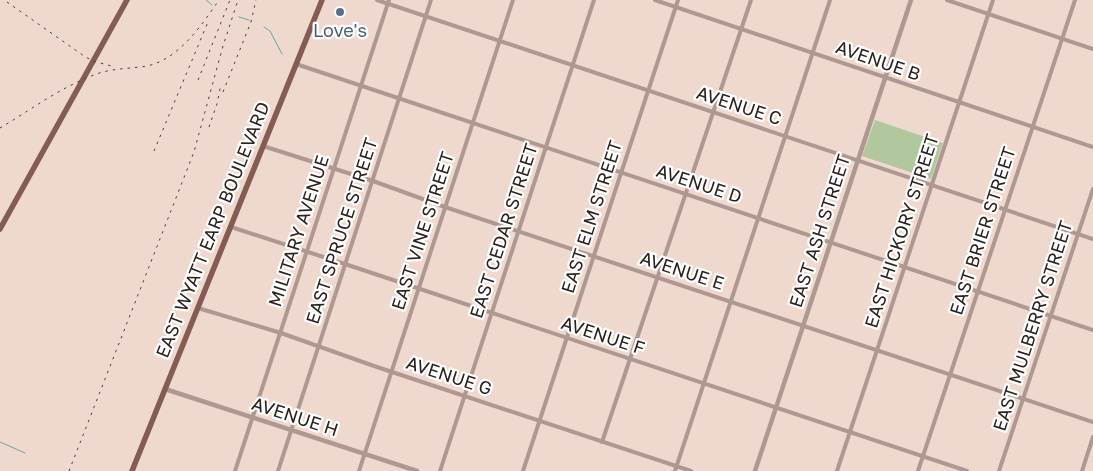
<svg xmlns="http://www.w3.org/2000/svg" width="1093" height="471" viewBox="0 0 1093 471" font-family="'Golos Text',sans-serif">
<style>
.green{fill:#b1c89f}
.lines{fill:none;stroke-linecap:round;stroke-linejoin:round}
.stream{stroke:#65a4a8;stroke-width:1}
.minor{stroke:#af9792;stroke-width:4}
.tertiary{stroke:#af9792;stroke-width:4.5}
.primary{stroke:#845c53;stroke-width:5.5}
.rail{stroke:#4a403b;stroke-width:1;stroke-dasharray:2.5 5;stroke-linecap:butt}
.service-dot{fill:#5c6f8a;stroke:#fff;stroke-width:2}
.labels{text-anchor:middle;stroke-width:4.5;stroke-linejoin:round;paint-order:stroke}
.service-label{font-size:18px;fill:#4e5e75;stroke:#fff}
.street-label{font-size:18px;fill:#2a221e;stroke:#fff}
</style>
<rect width="100%" height="100%" fill="#efd9cf"/>
<!-- green -->
<polygon class="green" points="875,120 943,143 931,179 862,156"/>
<g class="lines">
<!-- stream -->
<g class="stream">
<polyline points="206,0 212,5"/>
<polyline points="239,17 249,20"/>
<polyline points="264,27 270,31 282,54"/>
<polyline points="0,442 25,453"/>
</g>
<!-- minor -->
<g class="minor">
<polyline points="377,0 1093,239"/>
<polyline points="655,0 1093,147"/>
<polyline points="947,0 1093,49"/>
<polyline points="296,64 1093,330"/>
<polyline points="263,146 373,181 445,207 1093,422"/>
<polyline points="231,227 345,264 967,471"/>
<polyline points="198,308 281,333 374,366 691,471"/>
<polyline points="602,442 751,0"/>
<polyline points="235,471 389,0"/>
<polyline points="278,471 431,0"/>
<polyline points="359,471 513,0"/>
<polyline points="440,471 594,0"/>
<polyline points="523,471 678,0"/>
<polyline points="675,471 830,0"/>
<polyline points="837,471 993,0"/>
<polyline points="918,471 1075,0"/>
<polyline points="999,471 1093,189"/>
<polyline points="1082,471 1093,437"/>
</g>
<!-- tertiary -->
<g class="tertiary">
<polyline points="165,389 417,471"/>
<polyline points="755,471 911,0"/>
</g>
<!-- primary -->
<g class="primary">
<polyline points="0,229 127,0"/>
<polyline points="132,471 322,0"/>
</g>
<!-- rail -->
<g class="rail">
<polyline points="7,2 84,56 93,61 115,67"/>
<polyline points="198,80 230,0"/>
<polyline points="223,92 251,22 256,0"/>
<polyline points="209,127 217,104 221,84"/>
<path d="M 0,128 C 29,111 61,87 94,75 C 111,68 129,69 147,66 C 179,59 201,26 219,0"/>
<polyline points="154,151 208,22"/>
<polyline points="69,471 194,152 223,46 238,0"/>
</g>
</g>
<!-- markers -->
<circle class="service-dot" cx="340" cy="12" r="5"/>
<g class="labels">
<!-- service labels -->
<g class="service-label">
<text x="340" y="37">Love's</text>
</g>
<!-- street labels -->
<g class="street-label">
<text transform="translate(878 61) rotate(19)" y="6">AVENUE B</text>
<text transform="translate(739 106) rotate(18)" y="6">AVENUE C</text>
<text transform="translate(699 184) rotate(18)" y="6">AVENUE D</text>
<text transform="translate(592 217) rotate(-72)" y="6">EAST ELM STREET</text>
<text transform="translate(213 230) rotate(-68)" y="6">EAST WYATT EARP BOULEVARD</text>
<text transform="translate(299 231) rotate(-72)" y="6">MILITARY AVENUE</text>
<text transform="translate(342 231) rotate(-72)" y="6">EAST SPRUCE STREET</text>
<text transform="translate(423 231) rotate(-72)" y="6">EAST VINE STREET</text>
<text transform="translate(504 231) rotate(-72)" y="6">EAST CEDAR STREET</text>
<text transform="translate(820 231) rotate(-72)" y="6">EAST ASH STREET</text>
<text transform="translate(902 231) rotate(-72)" y="6">EAST HICKORY STREET</text>
<text transform="translate(983 231) rotate(-72)" y="6">EAST BRIER STREET</text>
<text transform="translate(682 271) rotate(18)" y="6">AVENUE E</text>
<text transform="translate(1033 326) rotate(-72)" y="6">EAST MULBERRY STREET</text>
<text transform="translate(603 336) rotate(18)" y="6">AVENUE F</text>
<text transform="translate(449 376) rotate(18)" y="6">AVENUE G</text>
<text transform="translate(295 417) rotate(18)" y="6">AVENUE H</text>
</g>
</g>
</svg>
